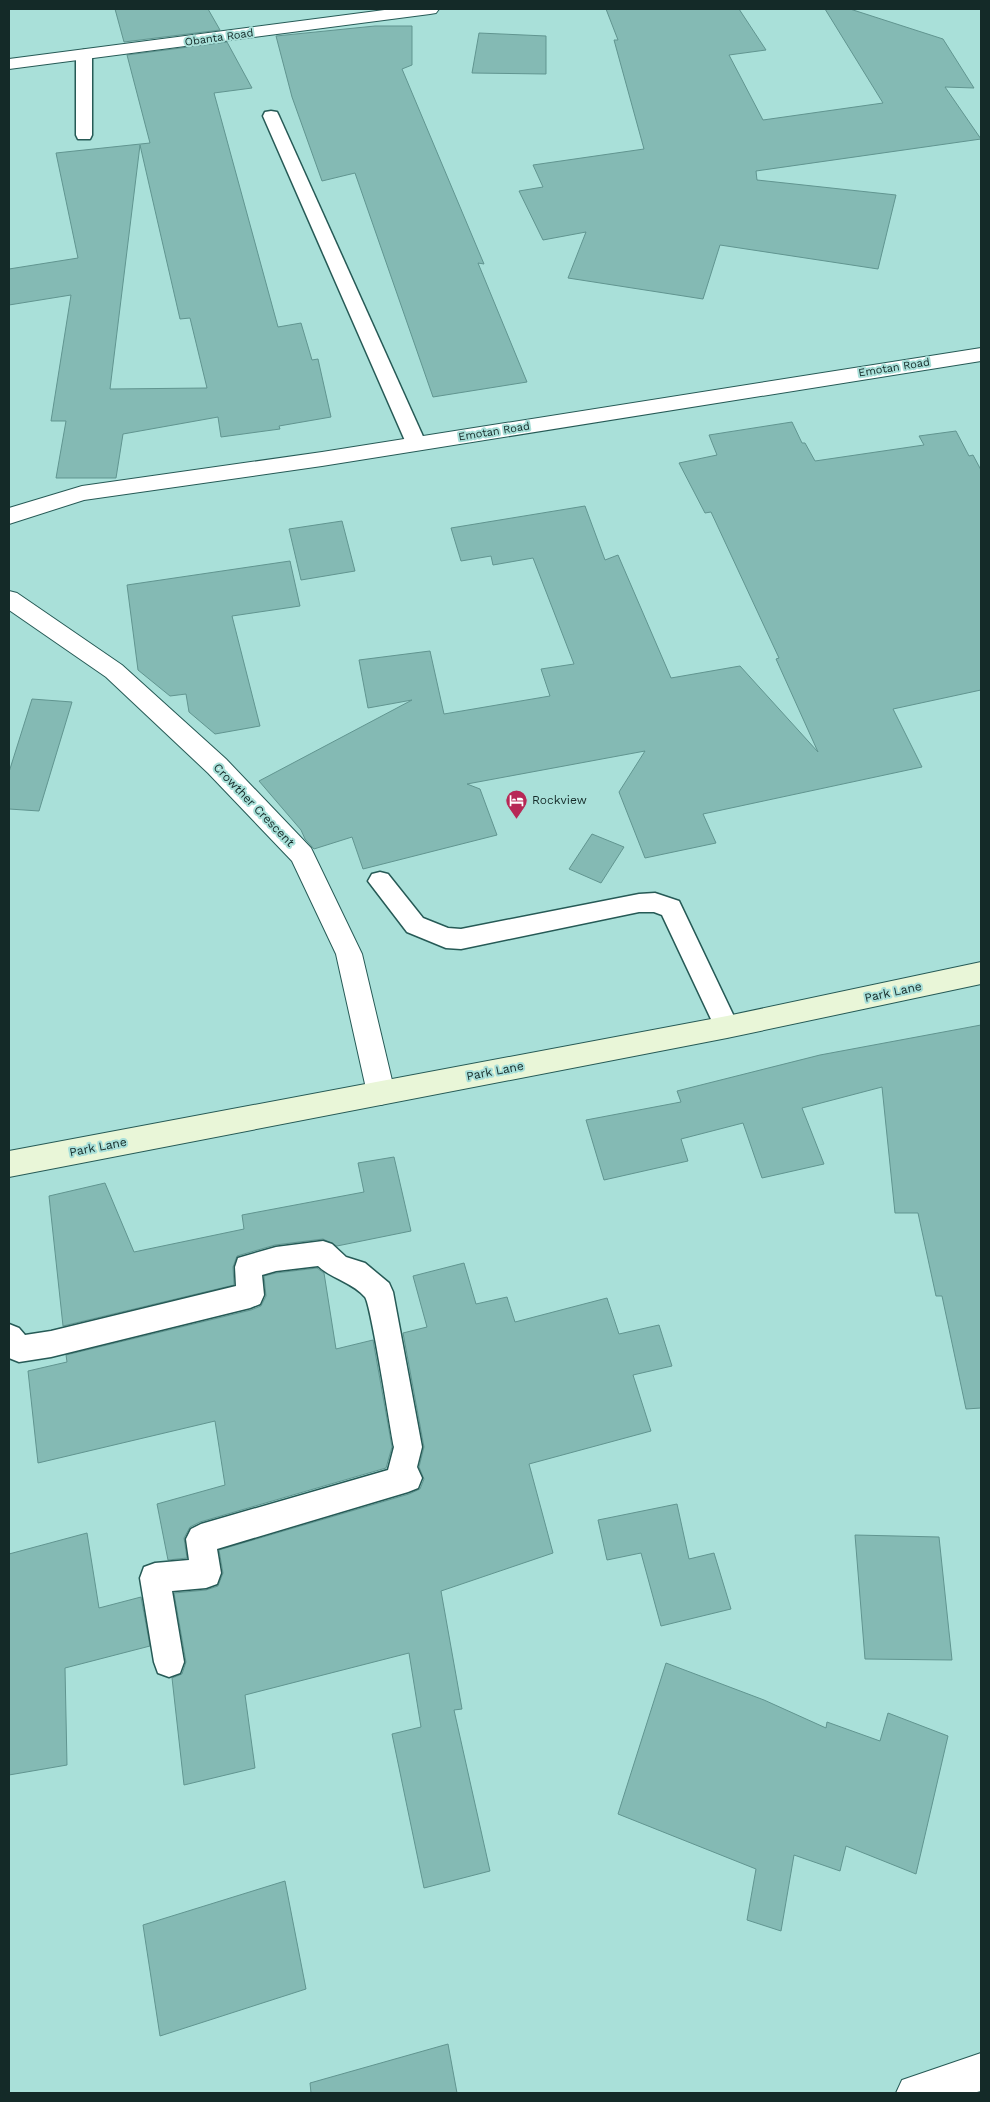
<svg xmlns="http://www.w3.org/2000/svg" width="990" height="2102" viewBox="0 0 990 2102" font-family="'Work Sans',sans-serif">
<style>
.building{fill:#84bab4;stroke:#619590;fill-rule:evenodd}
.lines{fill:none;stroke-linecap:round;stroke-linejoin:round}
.lane-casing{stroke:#265a56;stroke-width:3}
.street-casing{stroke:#265a56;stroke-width:2}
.secondary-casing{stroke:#265a56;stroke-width:2}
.lane{fill:#fff;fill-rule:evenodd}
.street{fill:#fff;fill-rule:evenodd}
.secondary{fill:#e9f6d8;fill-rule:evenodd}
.labels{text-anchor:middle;stroke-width:4;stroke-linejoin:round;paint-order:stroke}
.far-street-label{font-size:11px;fill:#142a28;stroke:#a9e0d9}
.poi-label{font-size:12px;fill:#142a28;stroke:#a9e0d9;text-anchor:start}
.street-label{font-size:12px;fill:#142a28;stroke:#a9e0d9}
</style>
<rect width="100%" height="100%" fill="#a9e0d9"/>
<!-- building -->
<g class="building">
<polygon points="115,9 208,9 220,30 124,42"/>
<polygon points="606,9 739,9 766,50 729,55 763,120 883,103 825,9 850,9 943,39 974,88 945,87 981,139 756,171 757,180 896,195 878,269 720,245 703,299 568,278 586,232 543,240 519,191 543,187 533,165 644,149 614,40 618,40"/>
<polygon points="375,26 412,26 412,65 402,69 484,264 478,263 527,382 433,397 355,173 322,181 292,97 276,36"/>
<polygon points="479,33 546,36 546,74 472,73"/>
<path d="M 227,42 L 252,88 L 214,93 L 278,327 L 301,323 L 312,360 L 318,359 L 331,417 L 279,426 L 280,429 L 221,437 L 218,417 L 123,434 L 116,478 L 56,478 L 66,421 L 51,421 L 71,295 L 9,305 L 9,269 L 78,258 L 56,153 L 150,143 L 127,55 ZM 140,145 L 180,319 L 190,318 L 207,388 L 110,389 Z"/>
<polygon points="792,422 802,443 805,443 815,461 924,445 919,436 956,431 969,456 973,455 981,470 981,690 893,709 922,767 703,814 716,843 645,858 619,792 645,751 467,784 480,789 497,835 363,869 352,837 314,849 305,839 301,830 259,781 412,700 368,708 359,660 430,651 444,714 550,696 541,669 574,664 533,558 493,565 491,556 461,561 451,528 585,506 605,560 618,555 671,678 740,666 818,752 776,659 779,658 711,512 705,513 679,463 717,455 709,435"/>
<polygon points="342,521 355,571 301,580 289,529"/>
<polygon points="290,561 300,606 232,616 260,726 215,734 189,712 186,694 170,696 138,670 127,585"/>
<polygon points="32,699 72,702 39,811 9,809 9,772"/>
<polygon points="592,834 624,847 601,883 569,869"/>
<polygon points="981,1025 981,1408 966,1409 942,1296 936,1296 918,1213 895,1213 882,1087 802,1108 824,1164 762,1178 743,1123 681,1139 688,1161 604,1180 586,1120 681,1102 677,1091 820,1055"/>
<polygon points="394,1157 411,1231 337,1246 323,1239 275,1245 237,1256 233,1267 234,1285 63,1326 49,1196 105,1183 134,1252 244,1229 242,1215 364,1192 358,1163"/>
<polygon points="464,1263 476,1304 507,1297 515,1322 607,1298 619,1334 659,1325 672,1366 633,1375 651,1431 529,1464 553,1553 441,1591 462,1709 454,1710 490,1871 424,1888 392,1734 421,1727 409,1653 245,1695 255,1768 184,1785 172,1678 182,1674 186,1662 174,1593 206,1590 218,1586 223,1573 219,1550 409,1494 420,1489 424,1479 419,1467 424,1447 403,1333 427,1327 413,1276"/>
<polygon points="317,1268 324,1273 336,1349 373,1340 392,1447 386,1468 200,1522 190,1527 184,1538 187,1558 168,1560 157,1504 225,1485 215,1421 38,1463 28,1371 67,1362 66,1355 251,1310 261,1306 266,1296 264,1276 276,1273"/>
<polygon points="677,1504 689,1559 714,1553 731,1609 661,1626 641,1553 607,1560 598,1520"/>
<polygon points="87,1533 99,1608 141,1597 150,1646 65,1668 67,1765 9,1775 9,1554"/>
<polygon points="855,1535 939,1537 952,1660 865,1659"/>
<polygon points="666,1663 764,1700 826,1728 827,1722 880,1741 888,1713 948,1736 916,1874 846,1846 840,1871 794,1855 781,1931 747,1920 756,1869 618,1814"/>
<polygon points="285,1881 306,1989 160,2036 143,1925"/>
<polygon points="448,2044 457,2093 311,2093 310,2083"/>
</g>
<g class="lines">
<defs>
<g id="lane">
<polygon points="84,50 90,52 92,55 92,135 90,139 78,139 76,135 76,55 78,52"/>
<polygon points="271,111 277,112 279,116 426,443 423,448 416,449 409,448 406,443 263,116 265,112"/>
<polygon points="380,872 388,874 423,918 448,928 461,929 639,894 655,893 679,901 739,1027 736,1034 727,1037 718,1034 662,915 654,912 639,912 461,949 446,948 407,932 368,881 372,874"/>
<path d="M 323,1241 L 332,1244 L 346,1257 L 365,1263 L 389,1283 L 393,1292 L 422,1447 L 417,1467 L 422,1478 L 418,1488 L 408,1492 L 217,1549 L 221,1573 L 217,1584 L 206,1588 L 172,1591 L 184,1662 L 180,1673 L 169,1677 L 158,1673 L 154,1662 L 140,1578 L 144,1567 L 155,1563 L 189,1560 L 186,1539 L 191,1529 L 201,1524 L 388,1470 L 394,1447 C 390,1428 371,1304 365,1297 C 352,1282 332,1279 318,1266 L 276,1271 L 262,1275 L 264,1295 L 260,1304 L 250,1308 L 51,1357 L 19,1362 L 9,1358 L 9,1324 L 19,1328 L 25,1335 L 51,1331 L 236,1286 L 235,1267 L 238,1258 L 276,1247 Z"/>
</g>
<g id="street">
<polygon points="392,9 439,9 436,13 430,14 9,69 9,59"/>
<polygon points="981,348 981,361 322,466 84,500 9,524 9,508 82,486 322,452"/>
<polygon points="9,591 17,593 122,665 226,759 311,848 362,954 395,1093 391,1101 381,1105 371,1101 367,1093 336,954 292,861 208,773 106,677 9,610"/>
<polygon points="981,2053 981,2091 973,2093 896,2093 902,2080"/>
</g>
<polygon id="secondary" points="981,962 981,984 727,1038 9,1177 9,1151 727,1016"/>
</defs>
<!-- lane casing -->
<use href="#lane" class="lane-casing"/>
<!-- street casing -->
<use href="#street" class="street-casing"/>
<!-- secondary casing -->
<use href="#secondary" class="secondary-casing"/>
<!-- lane -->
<use href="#lane" class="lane"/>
<!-- street -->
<use href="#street" class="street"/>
<!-- secondary -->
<use href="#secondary" class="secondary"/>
</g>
<!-- icons -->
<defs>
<symbol id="hotel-pin" viewBox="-11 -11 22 30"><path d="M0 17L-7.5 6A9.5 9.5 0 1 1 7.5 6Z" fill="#b72856" stroke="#a9e0d9"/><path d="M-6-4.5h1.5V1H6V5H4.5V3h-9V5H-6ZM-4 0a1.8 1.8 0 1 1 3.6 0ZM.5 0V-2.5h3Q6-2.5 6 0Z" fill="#fff"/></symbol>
</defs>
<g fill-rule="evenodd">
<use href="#hotel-pin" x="504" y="788" width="25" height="34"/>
</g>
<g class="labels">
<!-- far-street labels -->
<g class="far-street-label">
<text transform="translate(219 37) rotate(-8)" y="4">Obanta Road</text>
<text transform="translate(894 367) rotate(-9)" y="4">Emotan Road</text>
<text transform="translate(494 431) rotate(-9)" y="4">Emotan Road</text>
</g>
<!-- poi labels -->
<g class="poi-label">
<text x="532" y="804">Rockview</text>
</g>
<!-- street labels -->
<g class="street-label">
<text transform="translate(254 805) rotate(46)" y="4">Crowther Crescent</text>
<text transform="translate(893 992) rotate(-12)" y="4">Park Lane</text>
<text transform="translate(495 1071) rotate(-11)" y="4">Park Lane</text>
<text transform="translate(98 1147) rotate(-11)" y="4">Park Lane</text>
</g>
</g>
<!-- border -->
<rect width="990" height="2102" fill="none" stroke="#142a28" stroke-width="20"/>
</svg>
